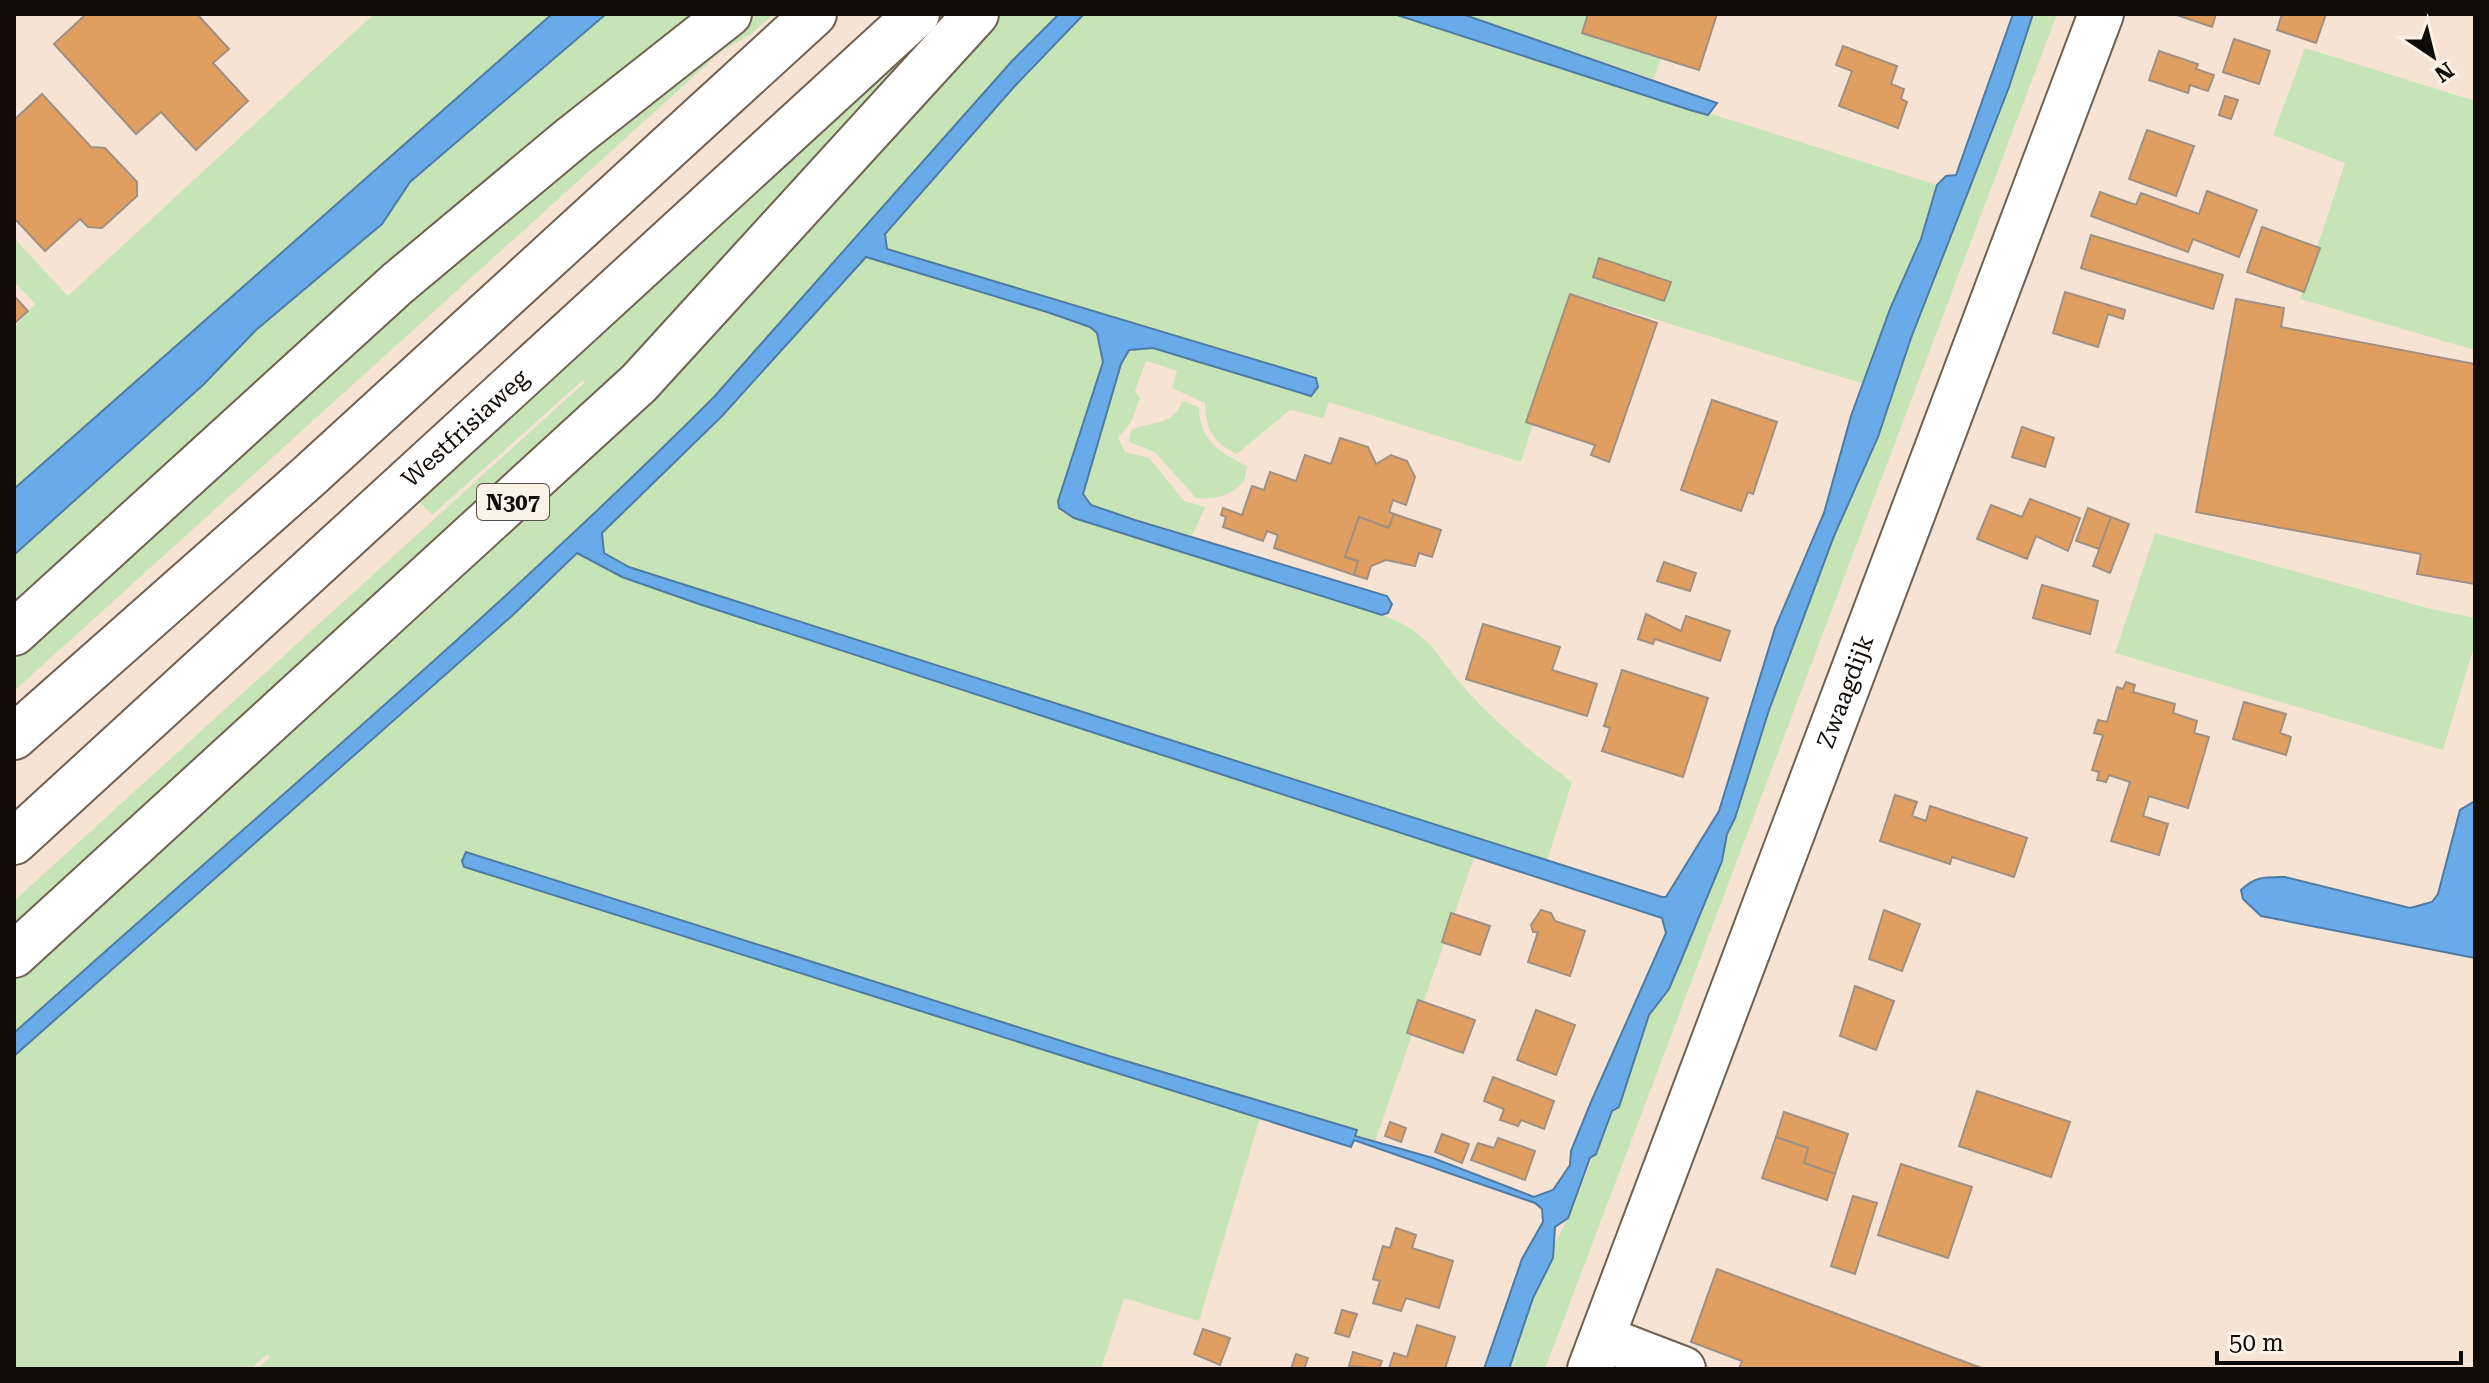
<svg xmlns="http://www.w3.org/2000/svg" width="2489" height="1383" viewBox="0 0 2489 1383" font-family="'Roboto Serif',serif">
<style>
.green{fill:#c6e4b6}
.water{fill:#69abe8;stroke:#4e7ba4;stroke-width:2}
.building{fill:#e09e60;stroke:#a19081;stroke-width:2}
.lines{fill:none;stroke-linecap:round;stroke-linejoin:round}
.minor-casing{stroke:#706052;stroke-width:48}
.highway-casing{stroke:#706052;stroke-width:48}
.minor{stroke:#fff;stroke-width:44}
.highway{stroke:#fff;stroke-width:44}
.labels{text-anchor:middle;stroke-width:6;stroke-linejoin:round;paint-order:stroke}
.shield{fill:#fdf2e8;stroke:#57504a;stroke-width:2}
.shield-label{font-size:22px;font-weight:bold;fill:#100b06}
.street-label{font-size:24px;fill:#100b06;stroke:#fdf2e8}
</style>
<rect width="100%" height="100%" fill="#f6e3d4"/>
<!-- green -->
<g class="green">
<polygon points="374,14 552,14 14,489 14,328 35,304 14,281 14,238 68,296"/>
<polygon points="606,14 715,14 14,618 14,555 203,385 256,330 381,224 410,182"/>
<polygon points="750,14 774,14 750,35 723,50 14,691 14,658 387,321"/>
<polygon points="991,14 1059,14 1012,61 714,397 564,545 14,1033 14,967"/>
<path d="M 1084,14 L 1394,14 L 1937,185 L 1930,213 L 1890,309 L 1864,384 L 1574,294 L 1521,462 L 1329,402 L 1323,418 L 1290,410 L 1237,454 C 1212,442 1206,429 1205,403 L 1172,388 L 1177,371 L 1146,361 L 1135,391 L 1140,398 L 1131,422 L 1118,438 L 1125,452 L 1149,458 L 1184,501 L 1205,507 L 1192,536 L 1091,505 L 1083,494 L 1121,364 L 1129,350 L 1153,348 L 1311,396 L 1316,378 L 887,249 L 885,234 L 1013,88 Z"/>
<polygon points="1462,14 1676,14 1654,79"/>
<polygon points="2033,14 2057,14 1545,1369 1509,1369 1533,1298 1553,1258 1554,1245 1568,1218 1612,1110 1619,1107 1649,1015 1669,989 1680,963 1722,861 1727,834 1735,818 1769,710 1834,536 1878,437 1911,338 2009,87"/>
<polygon points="922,42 711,293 14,937 14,901 584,383 583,380 432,515 417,499"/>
<polygon points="2305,48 2475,101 2475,350 2300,299 2345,163 2273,135"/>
<path d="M 866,257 L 1047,312 L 1090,327 L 1098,334 L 1103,362 L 1058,501 L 1074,518 L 1382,615 C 1432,633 1435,656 1468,692 C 1499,726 1535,755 1572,782 L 1547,861 L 629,567 L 604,553 L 602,534 L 722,416 Z"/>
<path d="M 1182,401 L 1199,407 C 1200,442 1219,452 1247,466 L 1244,481 C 1231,496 1216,500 1196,498 L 1155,452 L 1129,442 L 1131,430 C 1151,421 1175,426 1182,401 Z"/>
<polygon points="2155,533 2431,609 2475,618 2475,643 2443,750 2115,653"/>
<polygon points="577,552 1330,810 1475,855 1375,1141 1354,1136 1356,1129 1109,1056 467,852 464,867 471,869 1260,1118 1199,1321 1124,1298 1101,1369 257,1369 270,1357 267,1354 251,1369 14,1369 14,1056 514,614"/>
</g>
<!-- water -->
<g class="water">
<polygon points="552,14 606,14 410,182 382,224 256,330 203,385 14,555 14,489"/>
<path d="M 1059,14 L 1084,14 L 1013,88 L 885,234 L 887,249 L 1316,378 L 1318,387 L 1311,396 L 1153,348 L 1129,350 L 1121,364 L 1083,494 L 1091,505 L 1135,520 L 1387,596 L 1392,604 L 1388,613 L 1382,615 L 1074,518 L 1059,508 L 1058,501 L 1103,362 L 1097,333 L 1090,327 L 1047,312 L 866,257 L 722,416 L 602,533 L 604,553 L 629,567 L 1662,897 L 1666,897 L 1719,811 L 1775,628 L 1824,513 L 1851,416 L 1890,309 L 1921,239 L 1937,185 L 1946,176 L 1956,175 L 2013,14 L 2033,14 L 2009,87 L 1911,338 L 1878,437 L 1834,536 L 1769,710 L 1735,818 L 1727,834 L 1722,861 L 1680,963 L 1669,989 L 1649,1015 L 1619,1107 L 1612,1111 L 1596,1154 L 1590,1158 L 1568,1218 L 1555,1227 L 1553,1258 L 1533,1298 L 1509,1369 L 1484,1369 L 1522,1259 L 1543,1222 L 1542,1209 L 1535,1203 L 1354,1140 L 1351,1147 L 471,869 L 464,867 L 462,861 L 466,852 L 1109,1056 L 1357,1130 L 1355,1136 L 1433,1158 L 1534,1197 L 1553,1190 L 1570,1165 L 1571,1151 L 1591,1102 L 1666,933 L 1662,918 L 699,604 L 622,577 L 577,553 L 514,614 L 14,1056 L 14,1033 C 248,822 491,620 714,397 L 1012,61 Z"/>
<polygon points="1394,14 1462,14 1717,103 1708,115 1690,110"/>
<path d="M 2475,801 L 2475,958 L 2261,916 L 2243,899 L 2241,890 C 2256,876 2265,877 2285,877 L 2410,908 L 2432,902 L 2438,894 L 2460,810 Z"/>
</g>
<!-- building -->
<g class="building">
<polygon points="86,14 197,14 229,49 213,63 248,101 196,150 161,112 136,134 54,44"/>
<polygon points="1588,14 1717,14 1699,70 1582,33"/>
<polygon points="2174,14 2216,14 2212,27"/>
<polygon points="2282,14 2326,14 2316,43 2277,30"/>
<polygon points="2234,39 2270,51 2259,84 2223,72"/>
<polygon points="1843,46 1897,66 1891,84 1904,89 1901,99 1907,102 1898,128 1839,106 1852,71 1836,65"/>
<polygon points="2159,51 2198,64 2196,69 2214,75 2208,91 2190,85 2188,93 2149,80"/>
<polygon points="42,94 91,147 105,148 137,182 137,196 102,228 88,227 80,219 45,251 14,218 14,120"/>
<polygon points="2225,96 2238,100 2231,119 2219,115"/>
<polygon points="2147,130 2194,146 2176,196 2129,179"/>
<polygon points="2207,191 2257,210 2239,257 2193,239 2188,252 2091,216 2100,192 2136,205 2141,193 2199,214"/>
<polygon points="2262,227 2320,248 2304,292 2247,272"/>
<polygon points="2091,235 2223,275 2213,309 2081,268"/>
<polygon points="1599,258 1671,282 1664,301 1593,277"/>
<polygon points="2065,292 2125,310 2123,319 2108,314 2098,347 2053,333"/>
<polygon points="1570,294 1657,323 1609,462 1591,455 1595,445 1526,422"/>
<polygon points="14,296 28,311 14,324"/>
<polygon points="2236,299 2284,308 2281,327 2475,364 2475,584 2417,574 2421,554 2196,512"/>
<polygon points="1712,400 1777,422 1753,494 1748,492 1741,511 1681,490"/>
<polygon points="2022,427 2054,438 2045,467 2012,457"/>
<polygon points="1340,438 1368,447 1376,464 1391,455 1407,461 1415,477 1406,505 1393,500 1389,512 1394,514 1389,528 1359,517 1345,557 1358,561 1354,575 1274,548 1278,535 1267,531 1263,541 1223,527 1226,517 1221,515 1223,508 1242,515 1252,486 1264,490 1270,472 1296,481 1305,455 1331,464"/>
<polygon points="2030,499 2080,518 2068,551 2036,536 2027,559 1977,539 1991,505 2022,517"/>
<polygon points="2088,508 2111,517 2099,549 2076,541"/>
<polygon points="1394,514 1441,530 1432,557 1419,553 1415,566 1386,560 1371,566 1367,579 1354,575 1358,561 1345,557 1359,517 1389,528"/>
<polygon points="2111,517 2129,524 2110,573 2093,566"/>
<polygon points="1664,562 1696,573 1690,591 1657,581"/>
<polygon points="2042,585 2098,601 2090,634 2033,618"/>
<polygon points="1646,614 1681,631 1686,616 1730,631 1720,661 1655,639 1653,644 1638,639"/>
<polygon points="1483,624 1560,647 1552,670 1597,684 1587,716 1466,679"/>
<polygon points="1622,670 1708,698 1683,777 1602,751 1610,728 1604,726"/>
<polygon points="2126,682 2135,685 2133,692 2175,704 2173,713 2197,721 2194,733 2209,737 2188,808 2149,796 2143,816 2168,824 2159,855 2111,841 2130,782 2109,775 2106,782 2097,780 2099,772 2092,770 2103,735 2094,733 2098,720 2107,722 2117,687 2123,689"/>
<polygon points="2244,702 2286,714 2280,733 2291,737 2286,755 2233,739"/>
<polygon points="1895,795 1917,802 1912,816 1926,821 1930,806 2027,838 2014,877 1952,857 1950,864 1880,841"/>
<polygon points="1541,910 1551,913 1555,921 1585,931 1570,976 1528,962 1538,932 1533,932 1531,925"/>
<polygon points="1884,910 1920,924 1902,971 1869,959"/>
<polygon points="1451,913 1490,926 1480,955 1442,942"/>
<polygon points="1855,986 1894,1001 1876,1050 1840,1036"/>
<polygon points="1418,1000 1475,1020 1463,1053 1407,1033"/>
<polygon points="1536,1010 1575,1025 1556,1075 1517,1060"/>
<polygon points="1493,1077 1554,1101 1544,1129 1521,1120 1518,1126 1500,1120 1504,1109 1484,1101"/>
<polygon points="1977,1091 2070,1122 2051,1177 1959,1146"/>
<polygon points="1784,1112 1848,1134 1835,1174 1804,1163 1808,1148 1776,1137"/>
<polygon points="1390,1122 1406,1128 1401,1142 1385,1136"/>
<polygon points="1442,1134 1469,1144 1462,1163 1435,1152"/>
<polygon points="1776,1137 1808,1148 1804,1163 1835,1174 1827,1200 1762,1178"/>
<polygon points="1498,1138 1535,1151 1525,1180 1471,1160 1478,1143 1494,1148"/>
<polygon points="1901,1164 1972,1187 1948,1258 1878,1235"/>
<polygon points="1853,1196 1877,1203 1855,1274 1831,1266"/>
<polygon points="1396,1228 1416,1235 1412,1248 1453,1261 1439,1308 1406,1298 1401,1311 1373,1303 1380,1281 1373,1279 1383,1246 1390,1248"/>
<polygon points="1717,1269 1984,1369 1739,1369 1742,1361 1691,1342"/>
<polygon points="1342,1310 1357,1314 1349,1337 1335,1333"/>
<polygon points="1417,1325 1455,1337 1445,1369 1389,1368 1394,1353 1407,1357"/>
<polygon points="1203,1329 1230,1338 1220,1365 1194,1354"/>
<polygon points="1353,1352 1382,1361 1379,1369 1349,1366"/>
<polygon points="1296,1354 1308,1358 1304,1369 1291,1369"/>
</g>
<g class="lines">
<defs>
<g id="minor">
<polyline points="1602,1338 1683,1369"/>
<path id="s1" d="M 1590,1369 L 2101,14"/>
</g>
<g id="highway">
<polyline points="14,633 398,283 573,137 729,14"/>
<polyline points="14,737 307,478 814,14"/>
<path id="s2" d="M 14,842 L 917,14"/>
<polyline points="14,955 639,383 976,14"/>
</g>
</defs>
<!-- minor casing -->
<use href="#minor" class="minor-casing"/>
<!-- highway casing -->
<use href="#highway" class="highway-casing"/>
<!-- minor -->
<use href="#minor" class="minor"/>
<!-- highway -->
<use href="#highway" class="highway"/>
</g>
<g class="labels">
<!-- shield labels -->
<rect class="shield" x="477" y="484" width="72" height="36" rx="6"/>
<g class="shield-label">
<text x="513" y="510">N307</text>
</g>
<!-- street labels -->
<g class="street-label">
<text dy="8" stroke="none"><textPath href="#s2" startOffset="612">Westfrisiaweg</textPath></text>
<text dy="8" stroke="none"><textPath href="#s1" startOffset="724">Zwaagdijk</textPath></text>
</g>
</g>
<!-- border -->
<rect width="2489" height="1383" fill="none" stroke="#100b06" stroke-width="32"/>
<!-- north arrow -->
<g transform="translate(2433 56) rotate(145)" stroke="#fdf2e8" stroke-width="6" paint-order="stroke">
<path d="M0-6L14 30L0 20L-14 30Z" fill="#100b06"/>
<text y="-12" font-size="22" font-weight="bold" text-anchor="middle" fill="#100b06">N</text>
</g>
<!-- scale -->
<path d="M2217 1351v12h244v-12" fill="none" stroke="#100b06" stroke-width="4"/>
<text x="2229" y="1351" font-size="24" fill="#100b06" stroke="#fdf2e8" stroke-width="6" paint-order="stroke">50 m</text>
</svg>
